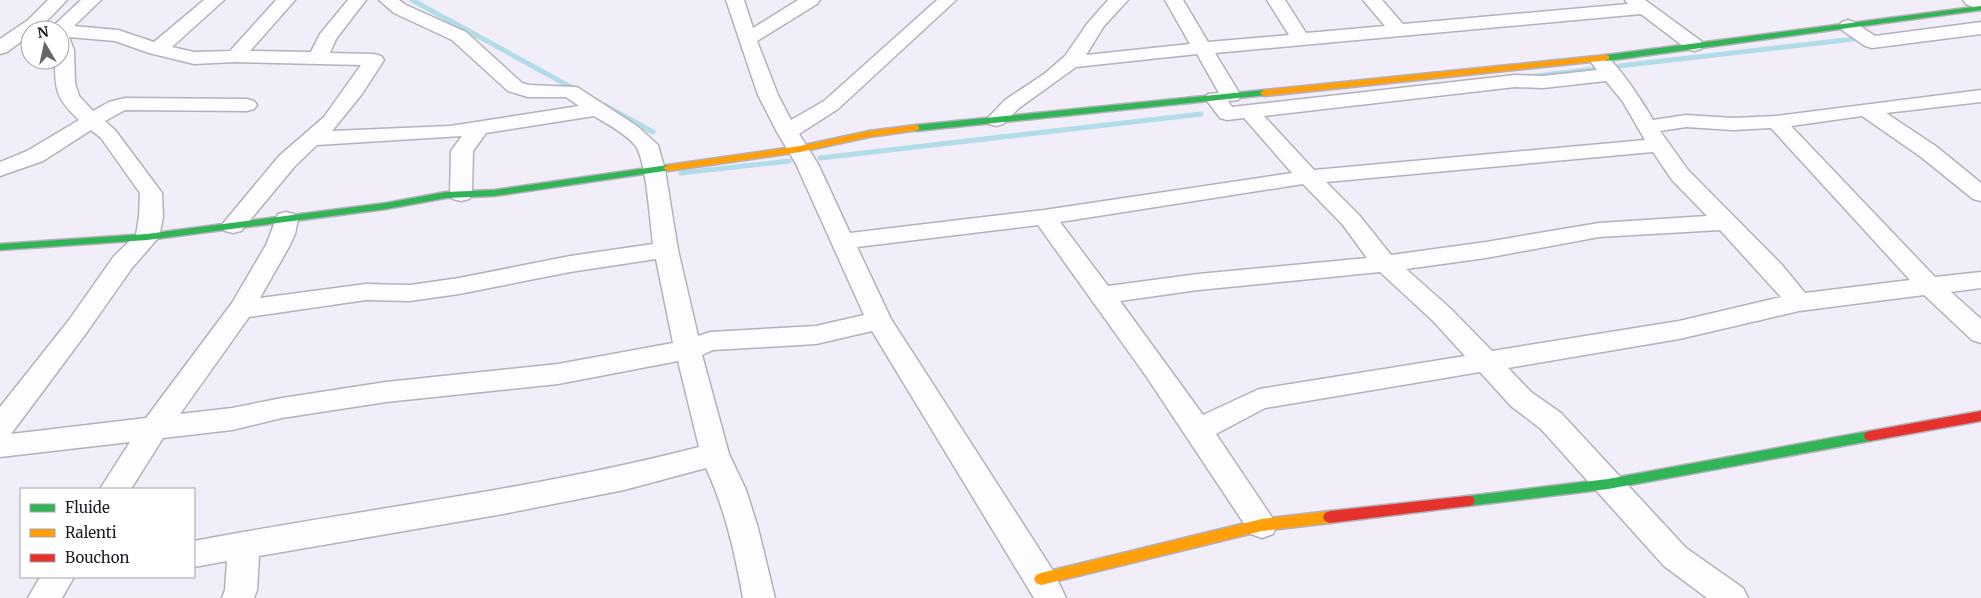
<svg xmlns="http://www.w3.org/2000/svg" width="1981" height="598" viewBox="0 0 1981 598" font-family="Merriweather,serif">
<style>
.lines{fill:none;stroke-linecap:round;stroke-linejoin:round}
.stream{stroke:#b3dce9;stroke-width:5}
.street-casing{stroke:#b3b1ba;stroke-width:3}
.fast-casing{stroke:#b3b1ba;stroke-width:3}
.slow-casing{stroke:#b3b1ba;stroke-width:3}
.jam-casing{stroke:#b3b1ba;stroke-width:3}
.street{fill:#fdfcfe;fill-rule:evenodd}
.fast{fill:#30b455;fill-rule:evenodd}
.slow{fill:#ff9f0a;fill-rule:evenodd}
.jam{fill:#e5322d;fill-rule:evenodd}
</style>
<rect width="100%" height="100%" fill="#f1eef9"/>
<g class="lines">
<!-- stream -->
<g class="stream">
<polyline points="412,0 578,91"/>
<polyline points="1619,66 1854,39"/>
<polyline points="1528,77 1594,69"/>
<polyline points="604,105 653,132"/>
<polyline points="820,158 1201,114"/>
<polyline points="681,173 789,161"/>
</g>
<defs>
<g id="street">
<polygon points="48,0 67,0 40,28 30,30 30,35 7,52 0,54 0,39 28,20"/>
<path d="M 81,0 L 101,0 L 74,26 L 118,30 L 154,42 L 204,0 L 224,0 L 172,47 L 194,52 L 230,51 L 276,0 L 295,0 L 250,51 L 311,52 L 320,34 L 348,0 L 366,0 L 336,39 L 330,53 L 374,54 L 381,56 L 384,60 L 362,94 L 332,131 L 450,126 L 579,106 L 566,97 L 528,97 L 508,91 L 452,40 L 394,13 L 379,0 L 399,0 L 406,5 L 466,32 L 522,83 L 529,85 L 577,87 L 637,126 L 658,145 L 665,170 L 678,250 L 698,336 L 710,332 L 816,326 L 864,315 L 796,164 L 777,132 L 758,95 L 726,0 L 744,0 L 753,28 L 798,0 L 820,0 L 817,4 L 757,41 L 778,95 L 791,120 L 824,101 L 937,0 L 956,0 L 838,109 L 799,134 L 818,164 L 850,233 L 1044,210 L 1292,173 L 1244,118 L 1227,120 L 1220,118 L 1205,98 L 1208,94 L 1219,93 L 1197,54 L 1076,67 L 1019,108 L 1003,124 L 996,126 L 989,124 L 986,120 L 1005,100 L 1044,74 L 1065,56 L 1087,24 L 1108,0 L 1128,0 L 1104,26 L 1086,55 L 1190,44 L 1165,0 L 1183,0 L 1208,42 L 1289,35 L 1267,0 L 1285,0 L 1306,33 L 1385,26 L 1363,0 L 1382,0 L 1403,24 L 1628,4 L 1625,0 L 1645,0 L 1701,41 L 1703,45 L 1701,49 L 1694,51 L 1687,49 L 1641,14 L 1215,53 L 1241,96 L 1238,100 L 1228,101 L 1232,107 L 1515,75 L 1543,76 L 1597,70 L 1591,62 L 1594,58 C 1598,57 1602,56 1606,57 C 1617,62 1646,107 1653,120 L 1686,115 L 1733,118 L 1776,116 L 1981,90 L 1981,102 L 1886,113 L 1937,147 L 1981,183 L 1981,201 L 1973,199 L 1921,157 L 1862,116 L 1791,126 L 1935,277 L 1981,272 L 1981,288 L 1951,292 L 1981,319 L 1981,343 L 1972,340 L 1924,295 L 1799,311 L 1679,339 L 1508,368 L 1531,392 L 1561,413 L 1686,548 L 1743,588 L 1748,598 L 1707,598 L 1664,566 L 1541,429 L 1511,406 L 1480,372 L 1265,408 L 1216,434 L 1277,525 L 1273,534 L 1262,538 L 1251,534 L 1146,376 L 1038,225 L 857,247 L 891,319 L 1052,569 L 1066,598 L 1034,598 L 872,331 L 816,344 L 713,350 L 702,355 L 729,454 L 746,490 L 758,528 L 775,598 L 743,598 C 735,553 725,509 706,468 L 624,490 L 503,514 L 259,556 L 257,590 L 254,598 L 222,598 L 225,590 L 227,561 L 194,567 L 194,541 C 362,509 533,490 699,447 L 678,361 L 558,384 L 386,402 L 282,418 L 232,430 L 163,438 L 131,489 L 100,489 L 130,442 L 0,457 L 0,407 L 69,320 L 114,256 L 136,235 L 139,217 L 140,193 L 101,138 L 91,130 L 43,161 L 0,176 L 0,162 L 27,151 L 79,120 C 56,98 55,91 55,60 L 60,60 L 60,30 L 49,30 ZM 69,37 L 115,41 L 149,53 L 194,64 L 235,62 L 361,65 L 324,117 L 279,156 L 225,221 L 221,226 L 225,231 L 233,233 L 241,231 L 295,166 L 317,145 L 462,136 L 451,151 L 450,194 L 453,199 L 461,201 L 469,199 L 472,194 L 473,151 L 486,133 L 594,116 C 606,123 631,137 637,148 C 647,168 650,221 653,244 L 570,256 L 459,278 L 410,285 L 366,284 L 260,298 L 290,245 L 295,234 L 298,219 L 294,214 L 286,212 L 278,214 L 266,245 L 232,303 L 146,418 L 11,434 L 87,332 L 132,268 L 159,237 L 163,217 L 162,193 L 115,130 L 105,121 L 125,110 L 247,111 L 254,109 L 257,105 L 254,101 L 247,99 L 125,98 L 109,102 L 93,111 L 79,96 L 75,83 L 74,50 ZM 1606,81 L 1623,102 L 1645,140 L 1314,170 L 1264,116 L 1515,87 L 1543,88 ZM 1686,127 L 1733,130 L 1771,128 L 1910,280 L 1805,293 L 1782,265 L 1688,170 L 1660,131 ZM 1653,152 L 1672,180 L 1707,216 L 1599,223 L 1486,242 L 1391,255 L 1359,215 L 1326,182 ZM 1303,184 L 1343,225 L 1367,258 L 1198,274 L 1108,286 L 1060,222 ZM 1720,230 L 1781,297 L 1679,321 L 1492,351 L 1451,309 L 1406,269 L 1486,258 L 1599,237 ZM 656,259 L 673,343 L 558,364 L 386,382 L 282,398 L 232,408 L 180,414 L 249,317 L 366,300 L 410,301 L 459,294 L 570,272 ZM 1380,272 L 1433,321 L 1465,356 L 1259,389 L 1203,415 L 1120,301 L 1198,290 Z"/>
<polygon points="1963,0 1981,0 1981,10 1966,4"/>
<polygon points="1848,20 1854,22 1875,36 1981,22 1981,34 1872,48 1865,46 1842,30 1839,26 1842,22"/>
<polygon points="40,577 74,577 62,598 28,598"/>
</g>
<g id="fast">
<polygon points="1981,6 1981,10 1606,61 1602,58 1606,55"/>
<polygon points="1264,90 1268,93 1267,95 916,131 911,128 916,125"/>
<polygon points="668,165 673,168 671,170 494,196 446,198 386,209 147,240 0,250 0,244 147,234 386,203 446,192 494,190"/>
<polygon points="1870,431 1875,433 1876,436 1875,439 1870,441 1608,489 1468,506 1463,505 1461,501 1463,497 1468,496 1608,479"/>
</g>
<g id="slow">
<polygon points="1606,55 1609,56 1609,60 1264,96 1260,93 1264,90"/>
<polygon points="916,125 919,126 919,130 869,137 800,152 668,171 663,168 668,165 800,146 869,131"/>
<polygon points="1330,511 1335,513 1337,517 1335,521 1330,523 1262,531 1041,585 1036,583 1034,579 1036,575 1041,573 1262,519"/>
</g>
<g id="jam">
<polygon points="1981,411 1981,421 1870,441 1865,439 1864,436 1865,433 1870,431"/>
<polygon points="1468,496 1473,497 1475,501 1473,505 1468,506 1330,523 1325,521 1323,517 1325,513 1330,511"/>
</g>
</defs>
<!-- street casing -->
<use href="#street" class="street-casing"/>
<!-- fast casing -->
<use href="#fast" class="fast-casing"/>
<!-- slow casing -->
<use href="#slow" class="slow-casing"/>
<!-- jam casing -->
<use href="#jam" class="jam-casing"/>
<!-- street -->
<use href="#street" class="street"/>
<!-- fast -->
<use href="#fast" class="fast"/>
<!-- slow -->
<use href="#slow" class="slow"/>
<!-- jam -->
<use href="#jam" class="jam"/>
</g>
<!-- legend -->
<rect x="20" y="488" width="175" height="90" fill="#ffffff" stroke="#a5a3a7"/>
<rect x="30" y="504" width="25" height="8" fill="#30b455" stroke="#a5a3a7"/>
<text x="65" y="513" font-size="15" fill="#1d1a23">Fluide</text>
<rect x="30" y="529" width="25" height="8" fill="#ff9f0a" stroke="#a5a3a7"/>
<text x="65" y="538" font-size="15" fill="#1d1a23">Ralenti</text>
<rect x="30" y="554" width="25" height="8" fill="#e5322d" stroke="#a5a3a7"/>
<text x="65" y="563" font-size="15" fill="#1d1a23">Bouchon</text>
<!-- north arrow -->
<g transform="translate(45 45) rotate(351)"><circle r="24" fill="#ffffff" stroke="#a5a3a7"/>
<path d="M0-4L9 19L0 12L-9 19Z" fill="#67646e"/>
<text y="-8" font-size="14" font-weight="bold" text-anchor="middle" fill="#1d1a23">N</text>
</g>
</svg>
